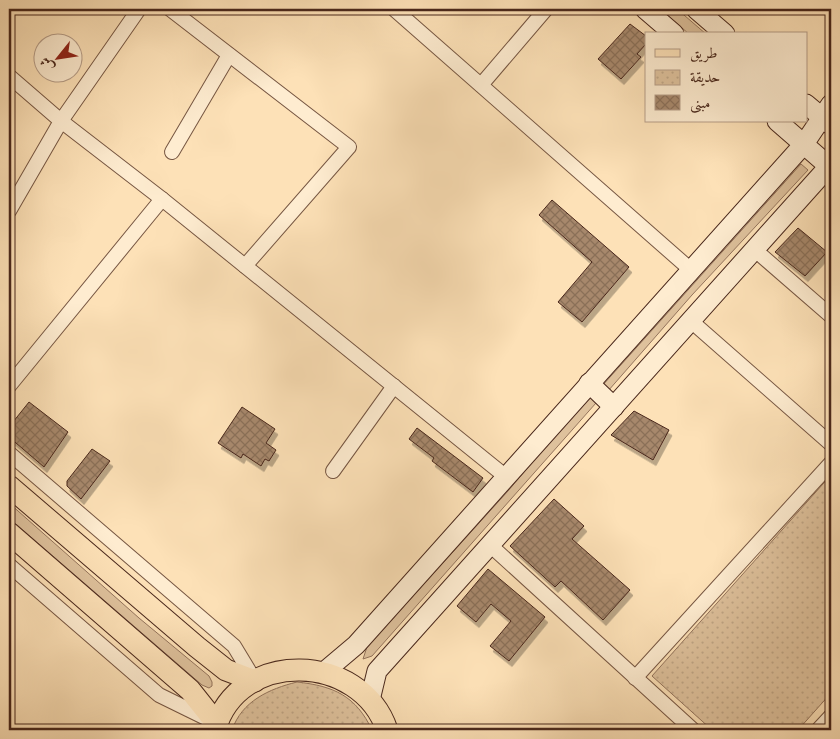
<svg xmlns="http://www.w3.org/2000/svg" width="840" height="739" viewBox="0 0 840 739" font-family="'Gentium Book Plus',Amiri,serif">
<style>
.grass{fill:#dec19c;stroke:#94745c}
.park{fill:url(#park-dots);stroke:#94745c}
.building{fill:url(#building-cross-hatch);stroke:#49271b;filter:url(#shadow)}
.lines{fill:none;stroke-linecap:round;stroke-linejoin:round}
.street-casing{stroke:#765642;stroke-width:16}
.secondary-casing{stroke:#49271b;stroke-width:21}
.primary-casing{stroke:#49271b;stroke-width:23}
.street{stroke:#feecd0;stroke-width:14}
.secondary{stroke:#feecd0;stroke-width:19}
.primary{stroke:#fde1b7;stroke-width:21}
</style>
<defs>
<pattern id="park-dots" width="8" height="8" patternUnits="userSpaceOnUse" patternTransform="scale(1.25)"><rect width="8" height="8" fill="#dec19c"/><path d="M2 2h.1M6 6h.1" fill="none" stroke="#c0a686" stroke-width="1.8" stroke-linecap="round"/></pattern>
<pattern id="building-cross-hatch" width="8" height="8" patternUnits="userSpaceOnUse" patternTransform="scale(1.25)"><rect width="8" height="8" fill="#a7886c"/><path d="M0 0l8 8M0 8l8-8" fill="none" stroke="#8a6f58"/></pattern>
<filter id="shadow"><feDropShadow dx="3" dy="5.5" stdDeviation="0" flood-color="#0004"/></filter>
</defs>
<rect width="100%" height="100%" fill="#fde1b7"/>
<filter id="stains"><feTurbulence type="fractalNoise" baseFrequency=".004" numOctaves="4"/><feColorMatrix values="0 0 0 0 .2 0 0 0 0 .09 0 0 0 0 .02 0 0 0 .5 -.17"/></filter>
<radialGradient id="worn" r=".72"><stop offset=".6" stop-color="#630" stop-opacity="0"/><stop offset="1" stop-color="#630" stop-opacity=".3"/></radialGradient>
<!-- grass -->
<g class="grass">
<polygon points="660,9 677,9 706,34 689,34"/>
<polygon points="801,164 808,170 692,295 608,391 602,386"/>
<polygon points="589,395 596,403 372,656 363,659 367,647 508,491"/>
<polygon points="9,503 139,618 209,676 212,682 212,686 209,688 202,685 9,518"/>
</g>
<!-- park -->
<g class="park">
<polygon points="831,475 831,693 798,730 712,730 652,676"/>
<path d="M 297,682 C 334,686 356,696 372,730 L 232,730 C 242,701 269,689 297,682 Z"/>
</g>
<!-- building -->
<g class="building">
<polygon points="630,24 646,36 646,44 637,54 641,57 621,79 598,59"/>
<polygon points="552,200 629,267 582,322 558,302 592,262 539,215"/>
<polygon points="798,228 827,252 805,276 775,252"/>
<polygon points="29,402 68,432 44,467 9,437 9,427"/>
<polygon points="242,407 275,429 266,443 276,450 269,461 265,459 261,466 243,454 241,458 218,443"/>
<polygon points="634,411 669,430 653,460 611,435"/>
<polygon points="417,428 483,478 473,492 432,461 434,458 409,439"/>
<polygon points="92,449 110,461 81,499 67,486 67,481"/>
<polygon points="554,499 584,526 572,539 630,590 603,620 561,581 555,587 510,546"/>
<polygon points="488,569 545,617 509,661 490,646 511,621 491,604 476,622 457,606"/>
</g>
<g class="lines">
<defs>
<g id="street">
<polyline points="170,9 349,147 245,266"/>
<polyline points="394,9 691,270"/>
<polyline points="9,76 61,121 162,199 505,476"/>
<polyline points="481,85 546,9"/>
<polyline points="172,152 229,55"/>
<polyline points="9,211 61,121 139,9"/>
<polyline points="755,250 831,316"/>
<polyline points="691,321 831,444"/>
<polyline points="9,386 162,199"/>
<polyline points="9,453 234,646 255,681"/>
<polyline points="333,471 394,386"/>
<polyline points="490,545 693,730"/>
<polyline points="9,565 159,695 210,720"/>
<polyline points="635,678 831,463"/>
<polyline points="818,730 831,716"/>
</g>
<g id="secondary">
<polyline points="645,9 674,34"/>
<polyline points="696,9 725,34"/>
<polyline points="806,104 831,125"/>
<polyline points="777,121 831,168"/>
<polyline points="589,383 614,407"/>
<polyline points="324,672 356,645 804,144 831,104"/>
<polyline points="370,700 377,671 831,164"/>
</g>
<g id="primary">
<polyline points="9,486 197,647 226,670 255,681"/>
<polyline points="9,533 190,690 217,724"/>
<path d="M 215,730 C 238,648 361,652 387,730"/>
</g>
</defs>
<!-- street casing -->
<use href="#street" class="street-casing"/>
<!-- secondary casing -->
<use href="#secondary" class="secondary-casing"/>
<!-- primary casing -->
<use href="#primary" class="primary-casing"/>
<!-- street -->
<use href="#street" class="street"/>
<!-- secondary -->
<use href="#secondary" class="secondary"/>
<!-- primary -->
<use href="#primary" class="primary"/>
</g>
<!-- margin -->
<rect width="840" height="739" fill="none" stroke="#fde1b7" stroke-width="30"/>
<rect x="10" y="10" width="820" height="719" fill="none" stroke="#49271b" stroke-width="2.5"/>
<rect x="15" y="15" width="810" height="709" fill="none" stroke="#49271b"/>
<!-- legend -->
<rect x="645" y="32" width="162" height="90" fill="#feecd0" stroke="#b69d88"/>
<rect x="655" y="49" width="25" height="8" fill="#fde1b7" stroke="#b69d88"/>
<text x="690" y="58" font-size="15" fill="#49271b">طريق</text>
<rect x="655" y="70" width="25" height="15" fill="url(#park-dots)" stroke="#b69d88"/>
<text x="690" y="82" font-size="15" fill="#49271b">حديقة</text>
<rect x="655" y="95" width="25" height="15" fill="url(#building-cross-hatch)" stroke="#b69d88"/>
<text x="690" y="108" font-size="15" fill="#49271b">مبنى</text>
<!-- north arrow -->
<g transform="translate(58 58) rotate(240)"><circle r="24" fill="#feecd0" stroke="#b69d88"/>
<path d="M0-4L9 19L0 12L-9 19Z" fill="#8f2418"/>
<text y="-8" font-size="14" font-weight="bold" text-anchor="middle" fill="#49271b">ش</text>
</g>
<rect width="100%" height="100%" filter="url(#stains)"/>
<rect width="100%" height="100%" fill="url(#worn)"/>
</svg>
